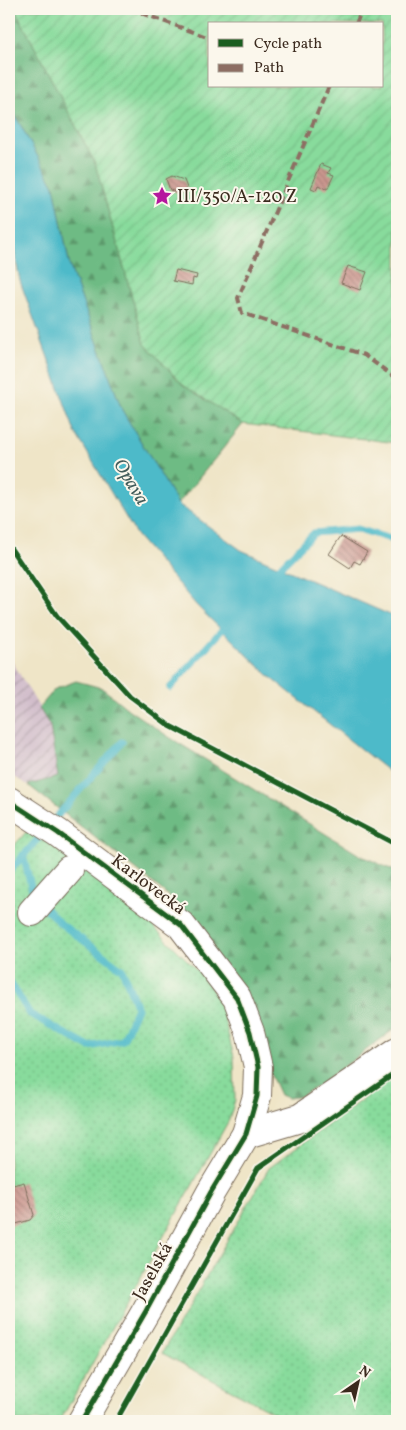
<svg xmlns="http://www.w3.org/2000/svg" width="406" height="1430" viewBox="0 0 406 1430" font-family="Vollkorn,serif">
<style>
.industrial{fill:url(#industrial-furrows)}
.forest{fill:url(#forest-firs);stroke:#547251}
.park{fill:url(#park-dots);stroke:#62825d}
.garden{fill:url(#garden-furrows);stroke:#62825d;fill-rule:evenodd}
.water{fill:#4ebac9;stroke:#447274}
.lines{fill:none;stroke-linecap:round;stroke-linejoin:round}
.stream{stroke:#4ebac9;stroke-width:7}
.building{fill:url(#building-back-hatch)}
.minor-casing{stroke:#7a6b59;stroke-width:30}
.minor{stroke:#fff;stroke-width:28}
.quiet{stroke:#8d6e63;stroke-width:4;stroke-dasharray:8 4;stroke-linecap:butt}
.cycleway-casing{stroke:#fbf7ec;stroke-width:8}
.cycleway{stroke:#1b5e20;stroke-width:5}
.labels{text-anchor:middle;stroke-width:4;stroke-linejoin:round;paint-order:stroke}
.poi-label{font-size:18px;fill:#3b2a1e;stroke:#fbf7ec;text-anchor:start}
.street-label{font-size:18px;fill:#3b2a1e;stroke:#fbf7ec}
.water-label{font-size:19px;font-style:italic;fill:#425c5a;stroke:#fbf7ec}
</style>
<defs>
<pattern id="industrial-furrows" width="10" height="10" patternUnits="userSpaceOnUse" patternTransform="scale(1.25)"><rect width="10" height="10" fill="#d1bdcb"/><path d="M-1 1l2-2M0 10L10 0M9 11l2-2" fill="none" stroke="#ab9aa4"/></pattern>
<pattern id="forest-firs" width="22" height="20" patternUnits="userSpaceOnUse" patternTransform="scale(1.25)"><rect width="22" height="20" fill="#6ebb84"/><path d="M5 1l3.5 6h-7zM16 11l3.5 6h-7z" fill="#5c986b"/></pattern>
<pattern id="park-dots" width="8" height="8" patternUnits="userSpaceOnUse" patternTransform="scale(1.25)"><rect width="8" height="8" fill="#88db9c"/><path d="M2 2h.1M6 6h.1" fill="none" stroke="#76bc86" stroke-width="1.8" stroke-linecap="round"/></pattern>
<pattern id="garden-furrows" width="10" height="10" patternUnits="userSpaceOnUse" patternTransform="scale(1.25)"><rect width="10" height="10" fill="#88db9c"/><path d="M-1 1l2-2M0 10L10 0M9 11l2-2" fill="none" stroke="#76bc86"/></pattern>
<pattern id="building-back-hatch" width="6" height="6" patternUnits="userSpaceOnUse" patternTransform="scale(1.25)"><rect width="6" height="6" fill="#cb978f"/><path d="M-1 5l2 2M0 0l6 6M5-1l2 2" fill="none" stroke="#a67b74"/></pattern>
</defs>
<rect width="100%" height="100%" fill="#fbf7ec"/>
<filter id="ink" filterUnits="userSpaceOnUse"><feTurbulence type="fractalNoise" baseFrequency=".02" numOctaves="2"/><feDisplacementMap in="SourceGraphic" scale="10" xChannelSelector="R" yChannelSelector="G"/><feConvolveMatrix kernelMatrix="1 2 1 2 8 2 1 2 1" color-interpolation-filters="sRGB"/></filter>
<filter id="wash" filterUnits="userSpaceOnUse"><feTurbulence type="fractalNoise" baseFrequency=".0096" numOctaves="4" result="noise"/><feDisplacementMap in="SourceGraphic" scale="20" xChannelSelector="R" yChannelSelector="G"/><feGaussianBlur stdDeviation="1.12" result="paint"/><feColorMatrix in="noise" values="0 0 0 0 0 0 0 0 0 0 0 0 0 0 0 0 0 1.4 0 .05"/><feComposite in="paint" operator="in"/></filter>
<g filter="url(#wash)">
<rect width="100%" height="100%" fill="#efe5c7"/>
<!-- industrial -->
<polygon class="industrial" points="9,656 50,726 58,777 28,785 9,774"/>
<!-- forest -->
<g class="forest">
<polygon points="9,9 15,9 95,163 145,344 183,385 243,424 178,504 122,410 70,267 54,186 9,104"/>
<polygon points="76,681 102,688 129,710 169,737 358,854 397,872 397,1027 318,1086 298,1097 287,1098 280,1095 206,935 163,891 28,785 58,777 50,726 39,708 55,689"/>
</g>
<!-- park -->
<g class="park">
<polygon points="29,829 134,907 204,977 220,1002 234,1057 235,1100 229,1120 60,1421 9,1421 9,851"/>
<polygon points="397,1074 397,1421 289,1421 162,1353 269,1168"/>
</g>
<!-- garden -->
<path class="garden" d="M 15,9 L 397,9 L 397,443 L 243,424 L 183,385 L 145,344 L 95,163 ZM 210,24 L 382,24 L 382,86 L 210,86 Z"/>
<!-- water -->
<polygon class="water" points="9,104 54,186 70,267 122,410 178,504 241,550 397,618 397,778 269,676 197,606 137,536 75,432 20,281 9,223"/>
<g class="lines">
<!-- stream -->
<g class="stream">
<polyline points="274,573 314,533 358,529 397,541"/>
<polyline points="170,688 228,623"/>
<polyline points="52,822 122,742"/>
<polyline points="23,855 34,898"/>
<polyline points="9,872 45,831"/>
<polyline points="9,981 30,1014 89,1047 123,1040 137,1008 122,969 61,924 44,907"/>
</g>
</g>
<g id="blocks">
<!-- building -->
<g class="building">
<polygon points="321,164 331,168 328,173 334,175 327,189 318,185 316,190 311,188"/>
<polygon points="172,176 184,180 187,188 180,194 170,190 166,179"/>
<polygon points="348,266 367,272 360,290 341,283"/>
<polygon points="176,270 197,275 196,279 193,278 192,285 173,281"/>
<polygon points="341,536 367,552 360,564 354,561 350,568 329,554"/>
<polygon points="24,1182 34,1215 30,1220 9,1226 9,1186"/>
</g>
</g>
</g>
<g filter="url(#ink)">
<use href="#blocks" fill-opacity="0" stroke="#7a6b59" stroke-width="1"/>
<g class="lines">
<defs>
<g id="minor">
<polyline points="9,801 58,833 181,925 237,998 250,1032 258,1067 257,1096 246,1134 211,1192 146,1311 82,1421"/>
<polyline points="32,912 69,870"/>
<polyline points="246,1134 300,1118 397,1052"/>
</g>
</defs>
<!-- minor casing -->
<use href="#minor" class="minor-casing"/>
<!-- minor -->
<use href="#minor" class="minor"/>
<!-- quiet -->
<g class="quiet">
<polyline points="130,9 210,38"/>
<polyline points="356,24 362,9"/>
<polyline points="329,86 238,298 242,313 364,355 397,379"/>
</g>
<defs>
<g id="cycleway">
<polyline points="9,546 57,616 130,696 170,726 397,845"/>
<polyline points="9,801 58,833 181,925 237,998 250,1032 258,1067 257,1096 246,1134 211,1192 146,1311 82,1421"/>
<polyline points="116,1421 258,1168 397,1072"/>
</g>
</defs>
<!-- cycleway casing -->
<use href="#cycleway" class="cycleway-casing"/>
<!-- cycleway -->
<use href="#cycleway" class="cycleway"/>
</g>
</g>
<!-- icons -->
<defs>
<symbol id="sight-bare" viewBox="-9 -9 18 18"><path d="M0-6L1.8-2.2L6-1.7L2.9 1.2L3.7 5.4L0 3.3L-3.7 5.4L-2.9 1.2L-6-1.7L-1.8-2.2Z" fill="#b5179e" stroke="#fbf7ec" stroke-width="2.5" paint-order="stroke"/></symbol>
</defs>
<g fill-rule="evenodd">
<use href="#sight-bare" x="148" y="182" width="28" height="28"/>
</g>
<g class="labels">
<!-- poi labels -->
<g class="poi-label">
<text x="177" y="202">III/350/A-120 Z</text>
</g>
<!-- street labels -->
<g class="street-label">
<text transform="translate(149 884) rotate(37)" y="6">Karlovecká</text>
<text transform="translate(152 1271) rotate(-61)" y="6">Jaselská</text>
</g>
<!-- water labels -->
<g class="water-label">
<text transform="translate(132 481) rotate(59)" y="7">Opava</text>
</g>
</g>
<!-- margin -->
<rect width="406" height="1430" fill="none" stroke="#fbf7ec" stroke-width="30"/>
<!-- legend -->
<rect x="208" y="22" width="175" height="65" fill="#fbf7ec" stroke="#aea59a"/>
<rect x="218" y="39" width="25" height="8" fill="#1b5e20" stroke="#aea59a"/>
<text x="254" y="48" font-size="15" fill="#3b2a1e">Cycle path</text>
<rect x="218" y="64" width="25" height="8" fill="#8d6e63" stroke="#aea59a"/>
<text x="254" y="72" font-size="15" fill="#3b2a1e">Path</text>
<!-- north arrow -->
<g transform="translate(358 1382) rotate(34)" stroke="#fbf7ec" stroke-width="4" paint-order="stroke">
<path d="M0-4L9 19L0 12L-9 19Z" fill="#3b2a1e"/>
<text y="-8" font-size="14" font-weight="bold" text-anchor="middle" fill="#3b2a1e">N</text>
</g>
</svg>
